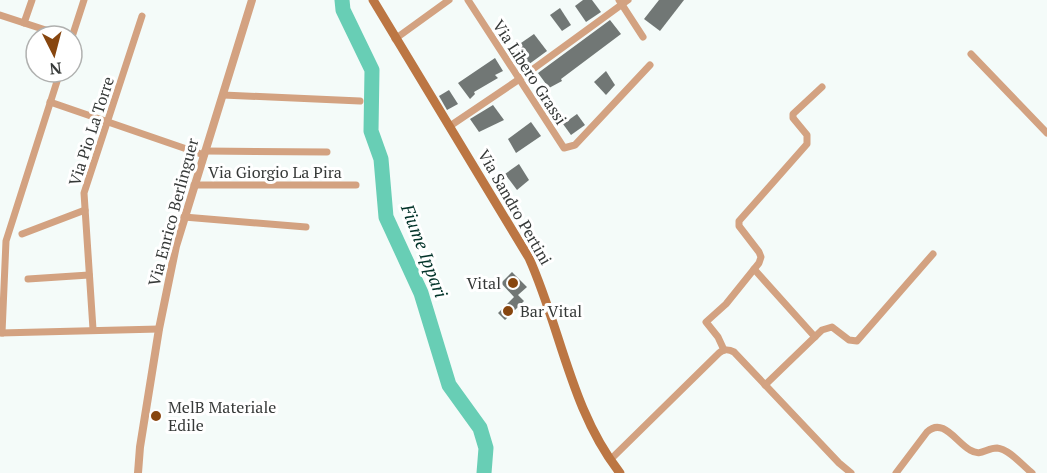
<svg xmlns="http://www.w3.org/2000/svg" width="1047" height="473" viewBox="0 0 1047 473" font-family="'PT Serif',serif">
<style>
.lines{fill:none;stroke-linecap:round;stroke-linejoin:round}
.river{stroke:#68ceb5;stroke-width:15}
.building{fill:#717775}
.minor{stroke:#d3a281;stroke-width:7}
.tertiary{stroke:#d3a281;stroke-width:8}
.secondary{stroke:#bc7643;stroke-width:9}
.poi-dot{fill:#87460f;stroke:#fff;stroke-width:2}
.labels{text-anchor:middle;stroke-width:6;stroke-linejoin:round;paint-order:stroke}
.street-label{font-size:16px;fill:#363938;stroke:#fff}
.poi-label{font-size:16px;fill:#363938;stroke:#fff;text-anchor:start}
.water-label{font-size:18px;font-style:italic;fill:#003228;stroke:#fff}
</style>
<rect width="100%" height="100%" fill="#f4fbf9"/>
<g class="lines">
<!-- river -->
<polyline class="river" points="342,0 343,10 372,70 371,131 381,159 386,217 421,293 449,385 480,428 486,448 484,473"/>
</g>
<!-- building -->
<g class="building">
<polygon points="583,0 592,0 601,12 586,22 575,6"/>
<polygon points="659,0 684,0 660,31 644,19"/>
<polygon points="560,8 571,25 562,31 550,15"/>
<polygon points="610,20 621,34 561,79 562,81 549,88 538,73"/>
<polygon points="534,34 547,51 521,70 508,52"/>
<polygon points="495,58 503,71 495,75 498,78 474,92 475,94 470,99 458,83"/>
<polygon points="606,71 615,85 606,95 594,82"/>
<polygon points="449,90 458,104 447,110 439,96"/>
<polygon points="493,105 504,120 479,132 470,119"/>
<polygon points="577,114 585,125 571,135 563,124"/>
<polygon points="531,122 541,136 516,153 508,139"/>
<polygon points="519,164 529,180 517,190 505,174"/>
<polygon points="512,272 527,287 518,295 524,301 505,320 498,313 514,297 501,283"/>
</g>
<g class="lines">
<!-- minor -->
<g class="minor">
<polyline points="468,0 564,148 575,145 650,65"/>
<polyline points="619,0 643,37"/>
<polyline points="0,15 64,36"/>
<polyline points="24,23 32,0"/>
<polyline points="72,37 84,0"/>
<polyline points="395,39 449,0"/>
<polyline points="971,54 1047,133"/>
<polyline points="223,95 360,101"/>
<polyline points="50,102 204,155"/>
<polyline points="450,126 518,80 628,0"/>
<polyline points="205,151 327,152"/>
<polyline points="194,185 356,185"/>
<polyline points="184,217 306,227"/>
<polyline points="22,234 85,210"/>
<polyline points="754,269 815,337"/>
<polyline points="28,279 89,275"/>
<polyline points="93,329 84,193 142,16"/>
<polyline points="0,333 159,329"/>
<polyline points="2,333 6,241 60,72"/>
<polyline points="724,350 718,337 706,322 726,304 759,263 761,257 759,252 739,226 739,221 807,144 807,135 793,118 793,114 822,87"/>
<polyline points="765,385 822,330 832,327 849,340 857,341 933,254"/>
<path d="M 610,460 L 719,353 C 724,349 728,349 734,352 L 839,463 L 851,473"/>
<path d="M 896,473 L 927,432 C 943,417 956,442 970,450 C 981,457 986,448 997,448 C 1009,449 1023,466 1032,473"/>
</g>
<!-- tertiary -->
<polyline class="tertiary" points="138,473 140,447 159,329 176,246 252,0"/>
<!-- secondary -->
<path class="secondary" d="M 373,0 L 529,258 C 561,329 571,411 620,473"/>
</g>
<!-- markers -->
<g class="poi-dot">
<circle cx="513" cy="283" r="6"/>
<circle cx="508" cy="311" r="6"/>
<circle cx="156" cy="416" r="6"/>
</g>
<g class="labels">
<!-- street labels -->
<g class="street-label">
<text transform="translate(530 72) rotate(57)" y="6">Via Libero Grassi</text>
<text transform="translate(91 131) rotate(-72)" y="6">Via Pio La Torre</text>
<text x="275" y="178">Via Giorgio La Pira</text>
<text transform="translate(515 207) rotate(60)" y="6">Via Sandro Pertini</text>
<text transform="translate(173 212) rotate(-75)" y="6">Via Enrico Berlinguer</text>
</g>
<!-- poi labels -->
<g class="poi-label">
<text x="501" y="289" text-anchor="end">Vital</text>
<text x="520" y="317">Bar Vital</text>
<text x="168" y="413">MelB Materiale<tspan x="168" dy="18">Edile</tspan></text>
</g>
<!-- water labels -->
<g class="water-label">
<text transform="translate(424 251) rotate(69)" y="6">Fiume Ippari</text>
</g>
</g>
<!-- north arrow -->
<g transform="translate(54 54) rotate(174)"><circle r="28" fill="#ffffff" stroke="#afb0af" stroke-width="1.5"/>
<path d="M0-4.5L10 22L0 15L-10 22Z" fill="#87460f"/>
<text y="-9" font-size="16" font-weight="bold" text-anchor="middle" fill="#363938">N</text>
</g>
</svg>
